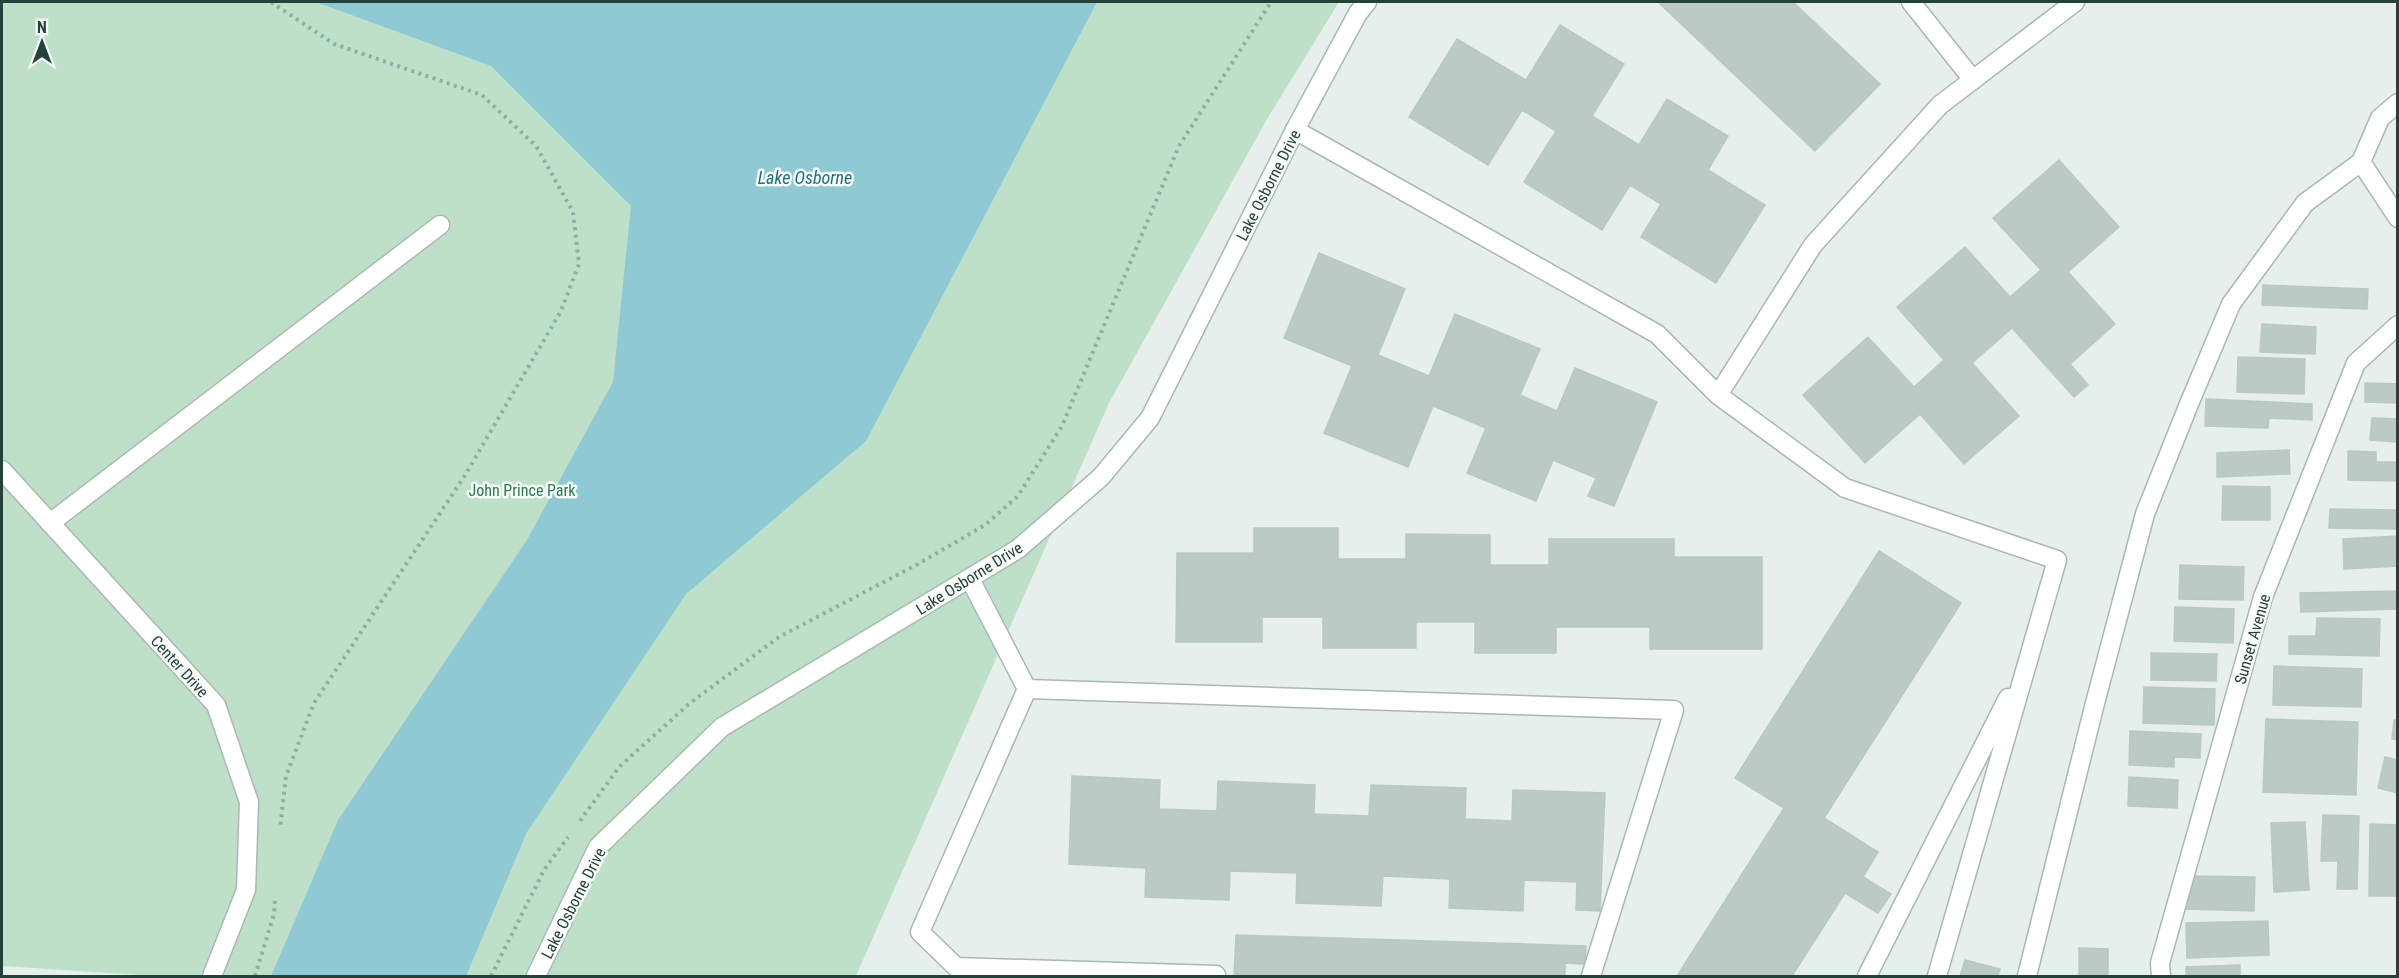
<svg xmlns="http://www.w3.org/2000/svg" width="2399" height="978" viewBox="0 0 2399 978" font-family="'Roboto Condensed',sans-serif">
<style>
.green{fill:#bfe0c8}
.water{fill:#8ec9d4}
.building{fill:#bbcac4;stroke:#b8c9c2;stroke-width:1.5}
.lines{fill:none;stroke-linecap:round;stroke-linejoin:round}
.lane-casing{stroke:#a8b8b2;stroke-width:21}
.street-casing{stroke:#a8b8b2;stroke-width:21}
.secondary-casing{stroke:#a4bbb3;stroke-width:21}
.path{stroke:#86b3a5;stroke-width:4;stroke-dasharray:3 4.5;stroke-linecap:butt}
.lane{stroke:#fff;stroke-width:18}
.street{stroke:#fff;stroke-width:18}
.secondary{stroke:#fff;stroke-width:18}
.labels{text-anchor:middle;stroke-width:5;stroke-linejoin:round;paint-order:stroke}
.street-label{font-size:16px;fill:#24423a;stroke:#f7fbf9}
.park-label{font-size:16px;fill:#2d7a4b;stroke:#f7fbf9}
.water-label{font-size:18px;font-style:italic;fill:#1c6f80;stroke:#f7fbf9}
</style>
<rect width="100%" height="100%" fill="#e6efeb"/>
<!-- green -->
<polygon class="green" points="2,2 1339,2 1267,119 1109,403 856,976 154,976 2,966"/>
<!-- water -->
<polygon class="water" points="316,2 1097,2 866,441 686,594 527,832 466,976 271,976 338,820 527,540 613,382 631,206 491,66"/>
<!-- building -->
<g class="building">
<polygon points="1658,2 1793,2 1880,84 1815,151"/>
<polygon points="1560,25 1624,64 1592,116 1639,145 1667,99 1728,136 1708,170 1765,205 1716,283 1641,237 1661,204 1630,185 1602,230 1524,182 1556,131 1522,110 1488,165 1409,117 1457,39 1526,80"/>
<polygon points="2059,160 2119,227 2068,272 2115,324 2070,364 2088,385 2074,397 2012,328 1972,363 2019,416 1964,464 1920,414 1865,463 1803,395 1868,337 1914,387 1944,360 1897,307 1965,247 2010,297 2041,270 1993,218"/>
<polygon points="1319,253 1405,289 1378,355 1429,376 1455,314 1540,349 1520,395 1557,411 1575,368 1657,402 1614,506 1588,496 1596,478 1553,460 1536,501 1467,473 1486,428 1433,406 1408,467 1324,433 1352,366 1284,338"/>
<polygon points="2263,285 2368,289 2367,309 2262,305"/>
<polygon points="2262,324 2316,327 2315,354 2260,352"/>
<polygon points="2238,357 2305,359 2304,394 2237,392"/>
<polygon points="2365,383 2398,384 2398,403 2365,402"/>
<polygon points="2206,399 2312,404 2312,420 2269,418 2268,428 2205,426"/>
<polygon points="2372,418 2398,419 2398,442 2370,440"/>
<polygon points="2289,450 2290,474 2217,477 2217,453"/>
<polygon points="2348,451 2376,452 2376,462 2398,462 2398,481 2348,480"/>
<polygon points="2223,486 2270,487 2270,520 2222,520"/>
<polygon points="2330,509 2398,510 2398,529 2329,528"/>
<polygon points="1254,528 1338,528 1338,559 1406,559 1406,534 1490,535 1490,565 1549,565 1549,539 1674,539 1674,557 1762,557 1762,649 1650,649 1650,627 1556,627 1556,653 1475,653 1475,622 1416,622 1416,648 1323,648 1323,617 1262,617 1262,642 1176,642 1177,553 1254,553"/>
<polygon points="2398,536 2398,566 2344,569 2343,539"/>
<polygon points="1879,551 1961,603 1824,818 1878,852 1863,877 1891,894 1878,913 1845,893 1792,976 1677,976 1784,808 1735,778"/>
<polygon points="2180,565 2244,567 2243,600 2179,599"/>
<polygon points="2397,591 2397,609 2301,612 2300,593"/>
<polygon points="2175,607 2234,609 2233,643 2174,641"/>
<polygon points="2317,618 2380,619 2379,656 2289,654 2289,636 2316,636"/>
<polygon points="2151,653 2217,654 2216,681 2151,680"/>
<polygon points="2274,666 2362,669 2361,707 2273,705"/>
<polygon points="2144,687 2215,689 2214,725 2143,723"/>
<polygon points="2266,719 2358,722 2356,795 2263,792"/>
<polygon points="2394,720 2398,720 2398,740 2392,739"/>
<polygon points="2130,731 2201,734 2200,758 2174,757 2174,767 2129,765"/>
<polygon points="2385,757 2398,760 2398,793 2378,788"/>
<polygon points="1072,776 1160,780 1159,809 1217,811 1218,781 1315,785 1314,814 1369,816 1371,785 1466,788 1465,819 1512,821 1513,790 1605,793 1600,911 1576,910 1577,882 1524,880 1523,911 1449,908 1450,879 1383,876 1381,906 1296,903 1297,873 1230,871 1229,900 1145,897 1146,868 1069,864"/>
<polygon points="2129,777 2178,780 2177,808 2128,806"/>
<polygon points="2323,815 2359,816 2357,889 2337,889 2338,861 2321,861"/>
<polygon points="2305,822 2309,890 2274,892 2271,823"/>
<polygon points="2370,824 2398,825 2398,896 2369,896"/>
<polygon points="2186,876 2255,877 2254,911 2186,909"/>
<polygon points="2268,921 2269,955 2187,958 2186,923"/>
<polygon points="1236,935 1586,946 1585,964 1565,963 1565,976 1234,976"/>
<polygon points="2079,948 2108,949 2108,976 2079,976"/>
<polygon points="1965,960 2000,969 1998,976 1960,976"/>
<polygon points="2240,965 2240,976 2186,976 2186,967"/>
</g>
<g class="lines">
<defs>
<g id="lane">
<polyline points="1911,2 1973,80"/>
<polyline points="1295,130 1657,334 1718,395 1845,488 2057,560 1937,976"/>
<polyline points="2361,162 2380,118 2398,103"/>
<polyline points="1718,395 1813,245 1940,105 2075,2"/>
<polyline points="50,523 440,225"/>
<polyline points="970,579 1027,689 1674,710 1591,976"/>
<polyline points="1027,689 920,932 956,967 1216,975 1216,976"/>
<polyline points="1867,976 2008,698"/>
<polyline points="2027,976 2094,707 2145,514 2189,404 2231,304 2305,203 2361,162 2398,218"/>
<polyline points="2161,976 2160,963 2263,597 2356,363 2398,325"/>
</g>
<polyline id="street" points="2,470 216,705 249,802 246,890 212,976"/>
<polyline id="secondary" points="536,976 598,847 722,727 1018,549 1101,477 1150,418 1295,130 1358,13 1367,2"/>
</defs>
<!-- lane casing -->
<use href="#lane" class="lane-casing"/>
<!-- street casing -->
<use href="#street" class="street-casing"/>
<!-- secondary casing -->
<use href="#secondary" class="secondary-casing"/>
<!-- path -->
<g class="path">
<polyline points="271,2 334,44 482,95 536,146 573,212 579,264 561,311 464,477 314,703 286,776 280,829"/>
<polyline points="580,821 619,767 690,703 779,637 920,563 985,525 1018,496 1062,426 1179,146 1271,2"/>
<polyline points="255,976 274,914 275,899"/>
<polyline points="491,976 544,870 568,837"/>
</g>
<!-- lane -->
<use href="#lane" class="lane"/>
<!-- street -->
<use href="#street" class="street"/>
<!-- secondary -->
<use href="#secondary" class="secondary"/>
</g>
<g class="labels">
<!-- street labels -->
<g class="street-label">
<text transform="translate(1268 185) rotate(-63)" y="6">Lake Osborne Drive</text>
<text transform="translate(969 578) rotate(-32)" y="6">Lake Osborne Drive</text>
<text transform="translate(2252 639) rotate(-74)" y="6">Sunset Avenue</text>
<text transform="translate(180 666) rotate(48)" y="6">Center Drive</text>
<text transform="translate(573 903) rotate(-63)" y="6">Lake Osborne Drive</text>
</g>
<!-- park labels -->
<g class="park-label">
<text x="522" y="496">John Prince Park</text>
</g>
<!-- water labels -->
<g class="water-label">
<text x="805" y="184">Lake Osborne</text>
</g>
</g>
<!-- border -->
<rect width="2399" height="978" fill="none" stroke="#24423a" stroke-width="6"/>
<!-- north arrow -->
<g transform="translate(42 42)" stroke="#f7fbf9" stroke-width="4.5" paint-order="stroke">
<path d="M0-4.5L10 22L0 15L-10 22Z" fill="#24423a"/>
<text y="-9" font-size="16" font-weight="bold" text-anchor="middle" fill="#24423a">N</text>
</g>
</svg>
